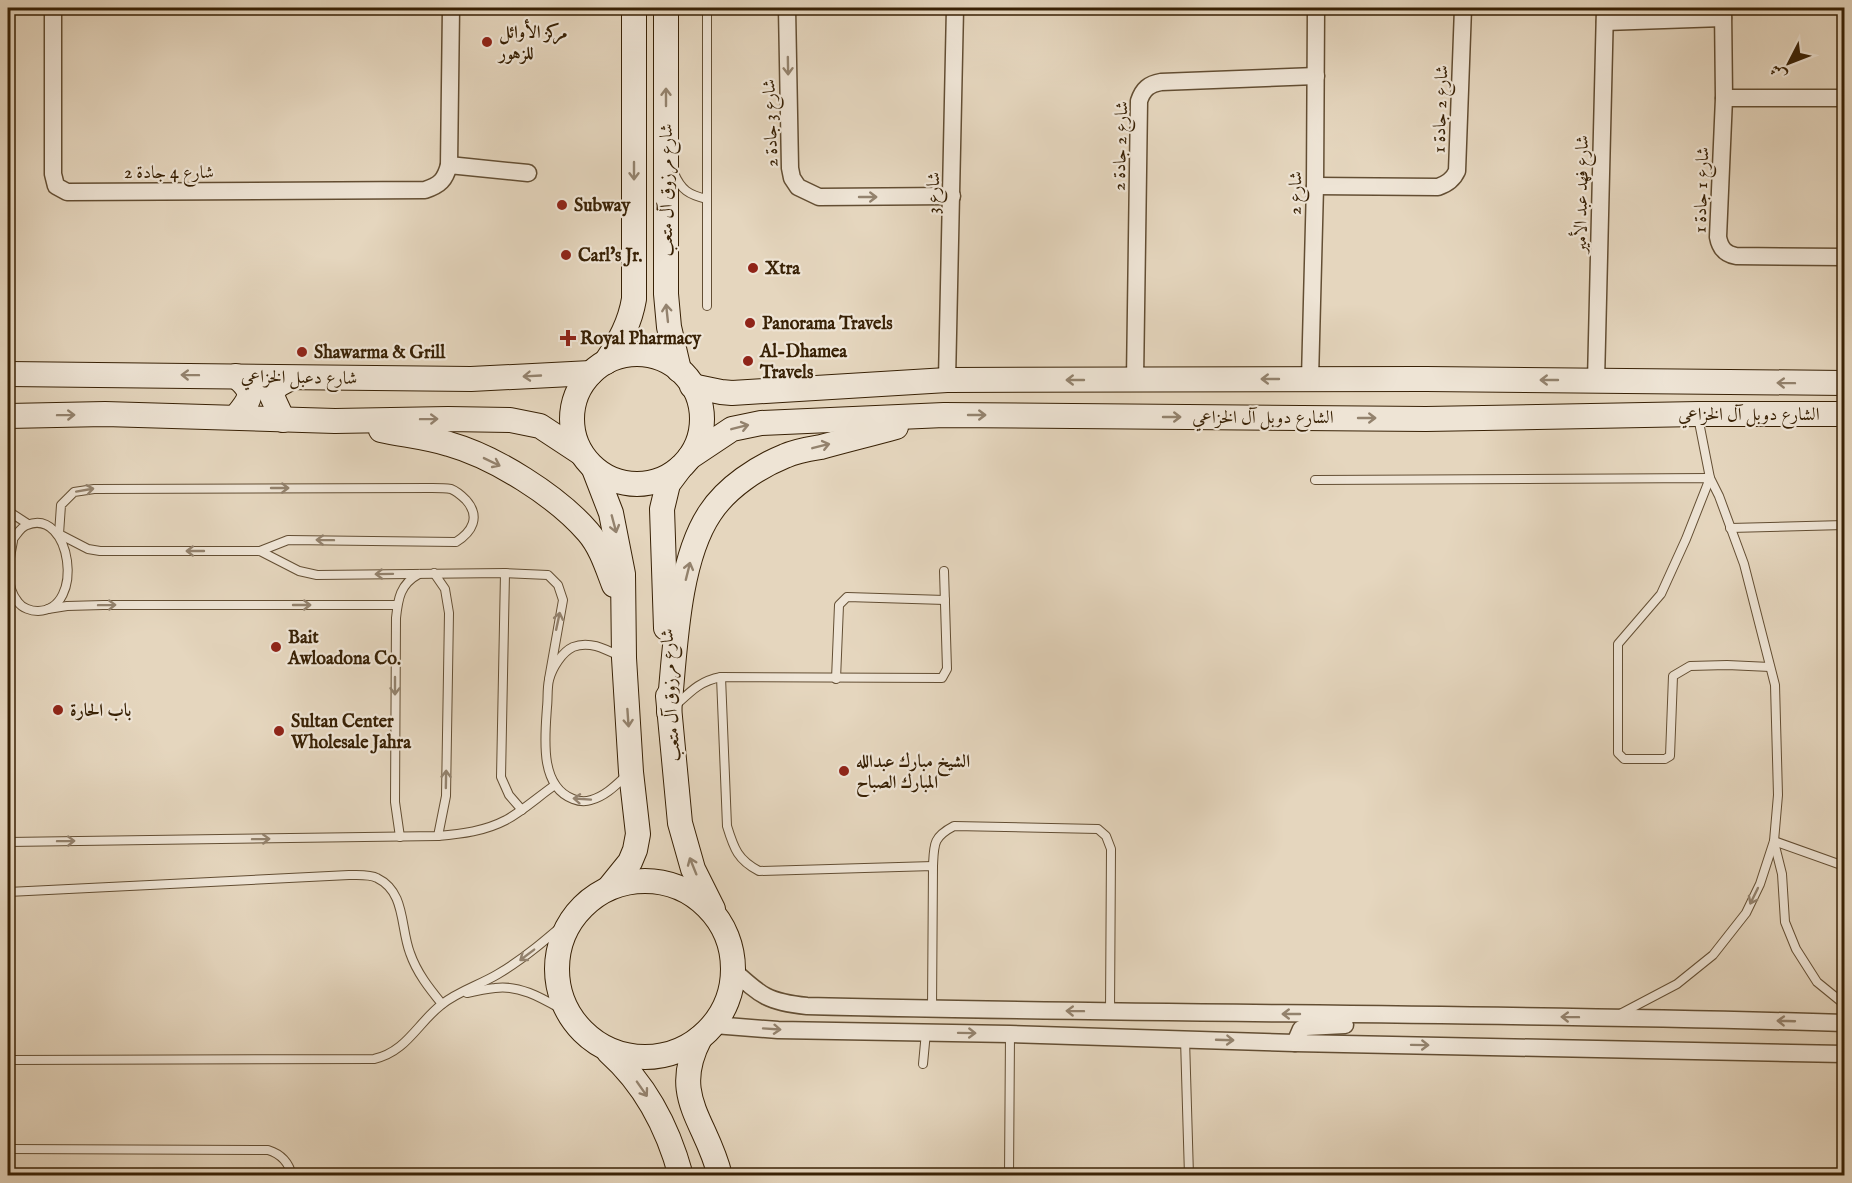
<svg xmlns="http://www.w3.org/2000/svg" width="1852" height="1183" viewBox="0 0 1852 1183" font-family="'IM FELL English',Amiri,serif">
<style>
.lines{fill:none;stroke-linecap:round;stroke-linejoin:round}
.service-casing{stroke:#634e33;stroke-width:10}
.minor-casing{stroke:#634e33;stroke-width:19}
.secondary-casing{stroke:#382105;stroke-width:26}
.service{stroke:#eee4d5;stroke-width:8}
.minor{stroke:#eee4d5;stroke-width:16}
.secondary{stroke:#eee4d5;stroke-width:24}
.oneway{stroke:#93826d}
.poi-dot{fill:#8f2418;stroke:#eee4d5;stroke-width:2}
.labels{text-anchor:middle;stroke-width:4.5;stroke-linejoin:round;paint-order:stroke}
.poi-label{font-size:18px;font-weight:bold;fill:#382105;stroke:#eee4d5;text-anchor:start}
.street-label{font-size:18px;fill:#382105;stroke:#eee4d5}
</style>
<rect width="100%" height="100%" fill="#e5d6be"/>
<filter id="stains"><feTurbulence type="fractalNoise" baseFrequency=".00333" numOctaves="4"/><feColorMatrix values="0 0 0 0 .2 0 0 0 0 .09 0 0 0 0 .02 0 0 0 .5 -.17"/></filter>
<radialGradient id="worn" r=".72"><stop offset=".6" stop-color="#630" stop-opacity="0"/><stop offset="1" stop-color="#630" stop-opacity=".3"/></radialGradient>
<g class="lines">
<defs>
<g id="service">
<path d="M 674,173 C 681,190 689,195 707,199"/>
<polyline points="707,306 707,8"/>
<polyline points="1315,480 1710,478 1686,539 1661,594 1618,644 1618,753 1624,759 1665,759 1670,756 1673,676 1690,666 1727,665 1770,667"/>
<polyline points="8,511 28,524"/>
<polyline points="1730,528 1844,525"/>
<path d="M 8,543 C 16,539 18,528 27,525 C 71,507 86,610 38,611 C 31,611 22,608 18,602 C 4,585 9,561 13,541"/>
<path d="M 260,551 L 288,540 L 456,542 C 472,532 481,517 466,500 C 462,496 456,491 451,489 C 445,488 438,488 432,488 L 94,489 L 74,492 L 61,505 L 59,534 L 88,549 L 100,551 L 260,551 L 299,571 L 317,575 L 505,573 L 548,575 L 558,585 L 563,600 L 549,679"/>
<polyline points="434,573 445,589 449,613 446,796 438,836"/>
<polyline points="505,573 501,777 509,795 522,810"/>
<polyline points="48,609 67,606 103,605 397,605"/>
<path d="M 621,657 C 607,650 590,640 573,647 C 562,652 552,668 549,680 C 547,688 548,699 547,707 C 545,737 539,786 573,799 C 578,801 585,802 591,800 C 606,796 617,784 628,774"/>
<path d="M 721,677 L 727,826 C 734,849 738,860 759,871 L 933,866 L 932,1009"/>
<polyline points="836,679 839,605 847,597 945,600"/>
<path d="M 676,705 C 691,691 700,681 721,677 L 942,678 L 947,669 L 944,571"/>
<path d="M 400,837 L 395,802 L 396,618 C 398,599 400,584 419,574"/>
<polyline points="1774,841 1844,866"/>
<path d="M 8,842 L 438,836 C 462,834 485,831 506,820 C 524,810 539,796 555,785"/>
<polyline points="1774,842 1782,874 1785,922 1796,949 1817,982 1844,1004"/>
<path d="M 933,866 C 934,844 933,837 954,826 L 1098,829 L 1106,836 L 1111,849 L 1110,1012"/>
<path d="M 8,892 L 349,875 C 358,875 370,874 377,878 C 406,892 400,927 410,953 C 417,973 429,988 442,1004"/>
<path d="M 467,993 C 476,991 486,989 495,988 C 522,984 548,1002 570,1014"/>
<polyline points="1620,1014 1677,984 1713,955 1746,913 1760,884 1774,841 1778,795 1775,685 1744,564 1719,496 1710,478 1698,417"/>
<polyline points="1185,1039 1189,1176"/>
<path d="M 8,1060 L 374,1059 C 406,1052 417,1024 441,1005 C 458,991 480,985 498,974 C 525,958 548,938 572,917"/>
<polyline points="923,1064 926,1032"/>
<path d="M 8,1149 L 268,1150 C 281,1154 289,1162 292,1176"/>
<polyline points="1009,1176 1010,1034"/>
</g>
<g id="minor">
<path d="M 53,8 L 53,174 L 56,186 L 67,192 L 425,190 C 440,185 445,180 449,165 L 451,8"/>
<polyline points="787,8 790,168 792,178 798,187 819,197 952,196"/>
<path d="M 1723,8 L 1724,98 L 1718,237 C 1720,248 1725,254 1736,256 L 1844,257"/>
<polyline points="1605,22 1723,18"/>
<polyline points="1724,98 1844,98"/>
<polyline points="449,165 528,173"/>
<path d="M 1315,186 L 1438,187 C 1447,184 1453,180 1457,171 L 1463,8"/>
<polyline points="1310,379 1315,186 1316,8"/>
<polyline points="947,380 955,8"/>
<path d="M 1135,380 L 1139,101 C 1143,89 1149,84 1161,82 L 1316,76"/>
<polyline points="1596,381 1605,8"/>
<path d="M 733,970 C 761,996 768,1002 807,1006 C 1153,1015 1499,1012 1844,1023"/>
<polyline points="714,1025 778,1030 1010,1034 1295,1043 1844,1054"/>
<polyline points="1295,1043 1301,1029 1306,1027 1345,1025"/>
</g>
<g id="secondary">
<polyline points="666,8 666,294 669,327 679,370"/>
<circle cx="637" cy="419" r="65"/>
<path d="M 606,362 C 620,341 630,323 634,299 L 634,8"/>
<polyline points="8,374 471,379 591,373"/>
<polyline points="692,386 721,392 732,393 947,380 1426,379 1844,383"/>
<polyline points="8,416 105,414 335,421 448,419 510,420 540,426 581,453"/>
<path d="M 236,417 C 251,398 256,393 236,376"/>
<polyline points="283,420 271,394 278,385 291,378"/>
<path d="M 381,430 C 404,435 427,437 449,444 C 495,457 557,496 588,532 C 601,547 607,567 614,585"/>
<polyline points="690,457 732,429 761,423 944,415 1426,419 1698,414 1844,414"/>
<polyline points="594,469 611,513 623,574 624,658 631,772 638,834 635,850 630,862 609,888"/>
<polyline points="666,628 662,509 668,484 680,468"/>
<polyline points="668,696 680,823 693,869 713,909"/>
<path d="M 669,712 C 675,653 677,562 710,513 C 727,487 758,467 785,456 C 796,451 809,449 821,447 C 846,440 871,434 896,427"/>
<circle cx="645" cy="969" r="88"/>
<path d="M 700,1038 C 669,1097 707,1121 720,1176"/>
<path d="M 609,1052 C 646,1085 668,1128 681,1176"/>
</g>
</defs>
<!-- service casing -->
<use href="#service" class="service-casing"/>
<!-- minor casing -->
<use href="#minor" class="minor-casing"/>
<!-- secondary casing -->
<use href="#secondary" class="secondary-casing"/>
<!-- service -->
<use href="#service" class="service"/>
<!-- minor -->
<use href="#minor" class="minor"/>
<!-- secondary -->
<use href="#secondary" class="secondary"/>
</g>
<!-- one-way arrows -->
<defs><path id="oneway-shaft" d="M-6 0H5M1.5-3L5.5 0L1.5 3" fill="none" stroke-width="1.6" stroke-linecap="round" stroke-linejoin="round" transform="scale(1.5)"/></defs>
<g class="oneway">
<use href="#oneway-shaft" transform="translate(788 66) rotate(89)"/>
<use href="#oneway-shaft" transform="translate(666 97) rotate(-90)"/>
<use href="#oneway-shaft" transform="translate(634 171) rotate(90)"/>
<use href="#oneway-shaft" transform="translate(868 197)"/>
<use href="#oneway-shaft" transform="translate(667 313) rotate(-96)"/>
<use href="#oneway-shaft" transform="translate(190 375) rotate(-179)"/>
<use href="#oneway-shaft" transform="translate(532 376) rotate(177)"/>
<use href="#oneway-shaft" transform="translate(1270 379) rotate(180)"/>
<use href="#oneway-shaft" transform="translate(1075 380) rotate(-180)"/>
<use href="#oneway-shaft" transform="translate(1549 380) rotate(-180)"/>
<use href="#oneway-shaft" transform="translate(1786 383) rotate(-179)"/>
<use href="#oneway-shaft" transform="translate(66 415) rotate(-1)"/>
<use href="#oneway-shaft" transform="translate(977 415)"/>
<use href="#oneway-shaft" transform="translate(1172 417)"/>
<use href="#oneway-shaft" transform="translate(1367 418)"/>
<use href="#oneway-shaft" transform="translate(429 419) rotate(-1)"/>
<use href="#oneway-shaft" transform="translate(740 427) rotate(-14)"/>
<use href="#oneway-shaft" transform="translate(821 446) rotate(-14)"/>
<use href="#oneway-shaft" transform="translate(492 462) rotate(26)"/>
<use href="#oneway-shaft" transform="translate(280 488)"/>
<use href="#oneway-shaft" transform="translate(85 490) rotate(-10)"/>
<use href="#oneway-shaft" transform="translate(614 524) rotate(75)"/>
<use href="#oneway-shaft" transform="translate(325 540) rotate(-179)"/>
<use href="#oneway-shaft" transform="translate(195 551) rotate(180)"/>
<use href="#oneway-shaft" transform="translate(688 571) rotate(-76)"/>
<use href="#oneway-shaft" transform="translate(384 574) rotate(179)"/>
<use href="#oneway-shaft" transform="translate(107 605) rotate(-1)"/>
<use href="#oneway-shaft" transform="translate(302 605)"/>
<use href="#oneway-shaft" transform="translate(558 621) rotate(-78)"/>
<use href="#oneway-shaft" transform="translate(395 686) rotate(90)"/>
<use href="#oneway-shaft" transform="translate(628 718) rotate(86)"/>
<use href="#oneway-shaft" transform="translate(446 779) rotate(-89)"/>
<use href="#oneway-shaft" transform="translate(582 799) rotate(-176)"/>
<use href="#oneway-shaft" transform="translate(261 839) rotate(-1)"/>
<use href="#oneway-shaft" transform="translate(66 841) rotate(-1)"/>
<use href="#oneway-shaft" transform="translate(693 866) rotate(-112)"/>
<use href="#oneway-shaft" transform="translate(1754 896) rotate(116)"/>
<use href="#oneway-shaft" transform="translate(527 955) rotate(143)"/>
<use href="#oneway-shaft" transform="translate(1075 1011) rotate(-179)"/>
<use href="#oneway-shaft" transform="translate(1291 1014) rotate(-180)"/>
<use href="#oneway-shaft" transform="translate(1570 1017) rotate(-179)"/>
<use href="#oneway-shaft" transform="translate(1786 1021) rotate(-178)"/>
<use href="#oneway-shaft" transform="translate(772 1029) rotate(4)"/>
<use href="#oneway-shaft" transform="translate(967 1033) rotate(1)"/>
<use href="#oneway-shaft" transform="translate(1225 1040) rotate(2)"/>
<use href="#oneway-shaft" transform="translate(1420 1045) rotate(1)"/>
<use href="#oneway-shaft" transform="translate(642 1089) rotate(55)"/>
</g>
<!-- markers -->
<g class="poi-dot">
<circle cx="487" cy="42" r="6"/>
<circle cx="562" cy="205" r="6"/>
<circle cx="566" cy="255" r="6"/>
<circle cx="753" cy="268" r="6"/>
<circle cx="750" cy="323" r="6"/>
<path d="M565 329h6v6h6v6h-6v6h-6v-6h-6v-6h6z"/>
<circle cx="302" cy="352" r="6"/>
<circle cx="748" cy="361" r="6"/>
<circle cx="276" cy="647" r="6"/>
<circle cx="58" cy="710" r="6"/>
<circle cx="279" cy="731" r="6"/>
<circle cx="844" cy="771" r="6"/>
</g>
<g class="labels">
<!-- poi labels -->
<g class="poi-label">
<text x="499" y="38">مركز الأوائل<tspan x="499" dy="21">للزهور</tspan></text>
<text x="574" y="211">Subway</text>
<text x="578" y="261">Carl's Jr.</text>
<text x="765" y="274">Xtra</text>
<text x="762" y="329">Panorama Travels</text>
<text x="580" y="344">Royal Pharmacy</text>
<text x="760" y="357">Al-Dhamea<tspan x="760" dy="21">Travels</tspan></text>
<text x="314" y="358">Shawarma &amp; Grill</text>
<text x="288" y="643">Bait<tspan x="288" dy="21">Awloadona Co.</tspan></text>
<text x="70" y="716">باب الحارة</text>
<text x="291" y="727">Sultan Center<tspan x="291" dy="21">Wholesale Jahra</tspan></text>
<text x="856" y="767">الشيخ مبارك عبدالله<tspan x="856" dy="21">المبارك الصباح</tspan></text>
</g>
<!-- street labels -->
<g class="street-label">
<text transform="translate(1440 109) rotate(-88)" y="6">شارع 2 جادة 1</text>
<text transform="translate(770 123) rotate(-92)" y="6">شارع 3 جادة 2</text>
<text transform="translate(1120 146) rotate(-88)" y="6">شارع 2 جادة 2</text>
<text x="169" y="178">شارع 4 جادة 2</text>
<text transform="translate(666 190) rotate(-90)" y="6">شارع مرزوق آل متعب</text>
<text transform="translate(1701 190) rotate(-88)" y="6">شارع 1 جادة 1</text>
<text transform="translate(933 193) rotate(-89)" y="6">شارع 3</text>
<text transform="translate(1295 193) rotate(-89)" y="6">شارع 2</text>
<text transform="translate(1581 194) rotate(-89)" y="6">شارع فهد عبد الأمير</text>
<text transform="translate(299 377) rotate(1)" y="6">شارع دعبل الخزاعي</text>
<text x="1749" y="420">الشارع دوبل آل الخزاعي</text>
<text x="1263" y="423">الشارع دوبل آل الخزاعي</text>
<text transform="translate(670 695) rotate(-93)" y="6">شارع مرزوق آل متعب</text>
</g>
</g>
<!-- margin -->
<rect width="1852" height="1183" fill="none" stroke="#e5d6be" stroke-width="30"/>
<rect x="9" y="9" width="1834" height="1165" fill="none" stroke="#382105" stroke-width="3"/>
<rect x="15" y="15" width="1822" height="1153" fill="none" stroke="#382105" stroke-width="1.5"/>
<!-- north arrow -->
<g transform="translate(1789 63) rotate(228)" stroke="#eee4d5" stroke-width="4.5" paint-order="stroke">
<path d="M0-4.5L10 22L0 15L-10 22Z" fill="#382105"/>
<text y="-9" font-size="16" font-weight="bold" text-anchor="middle" fill="#382105">ش</text>
</g>
<rect width="100%" height="100%" filter="url(#stains)"/>
<rect width="100%" height="100%" fill="url(#worn)"/>
</svg>
